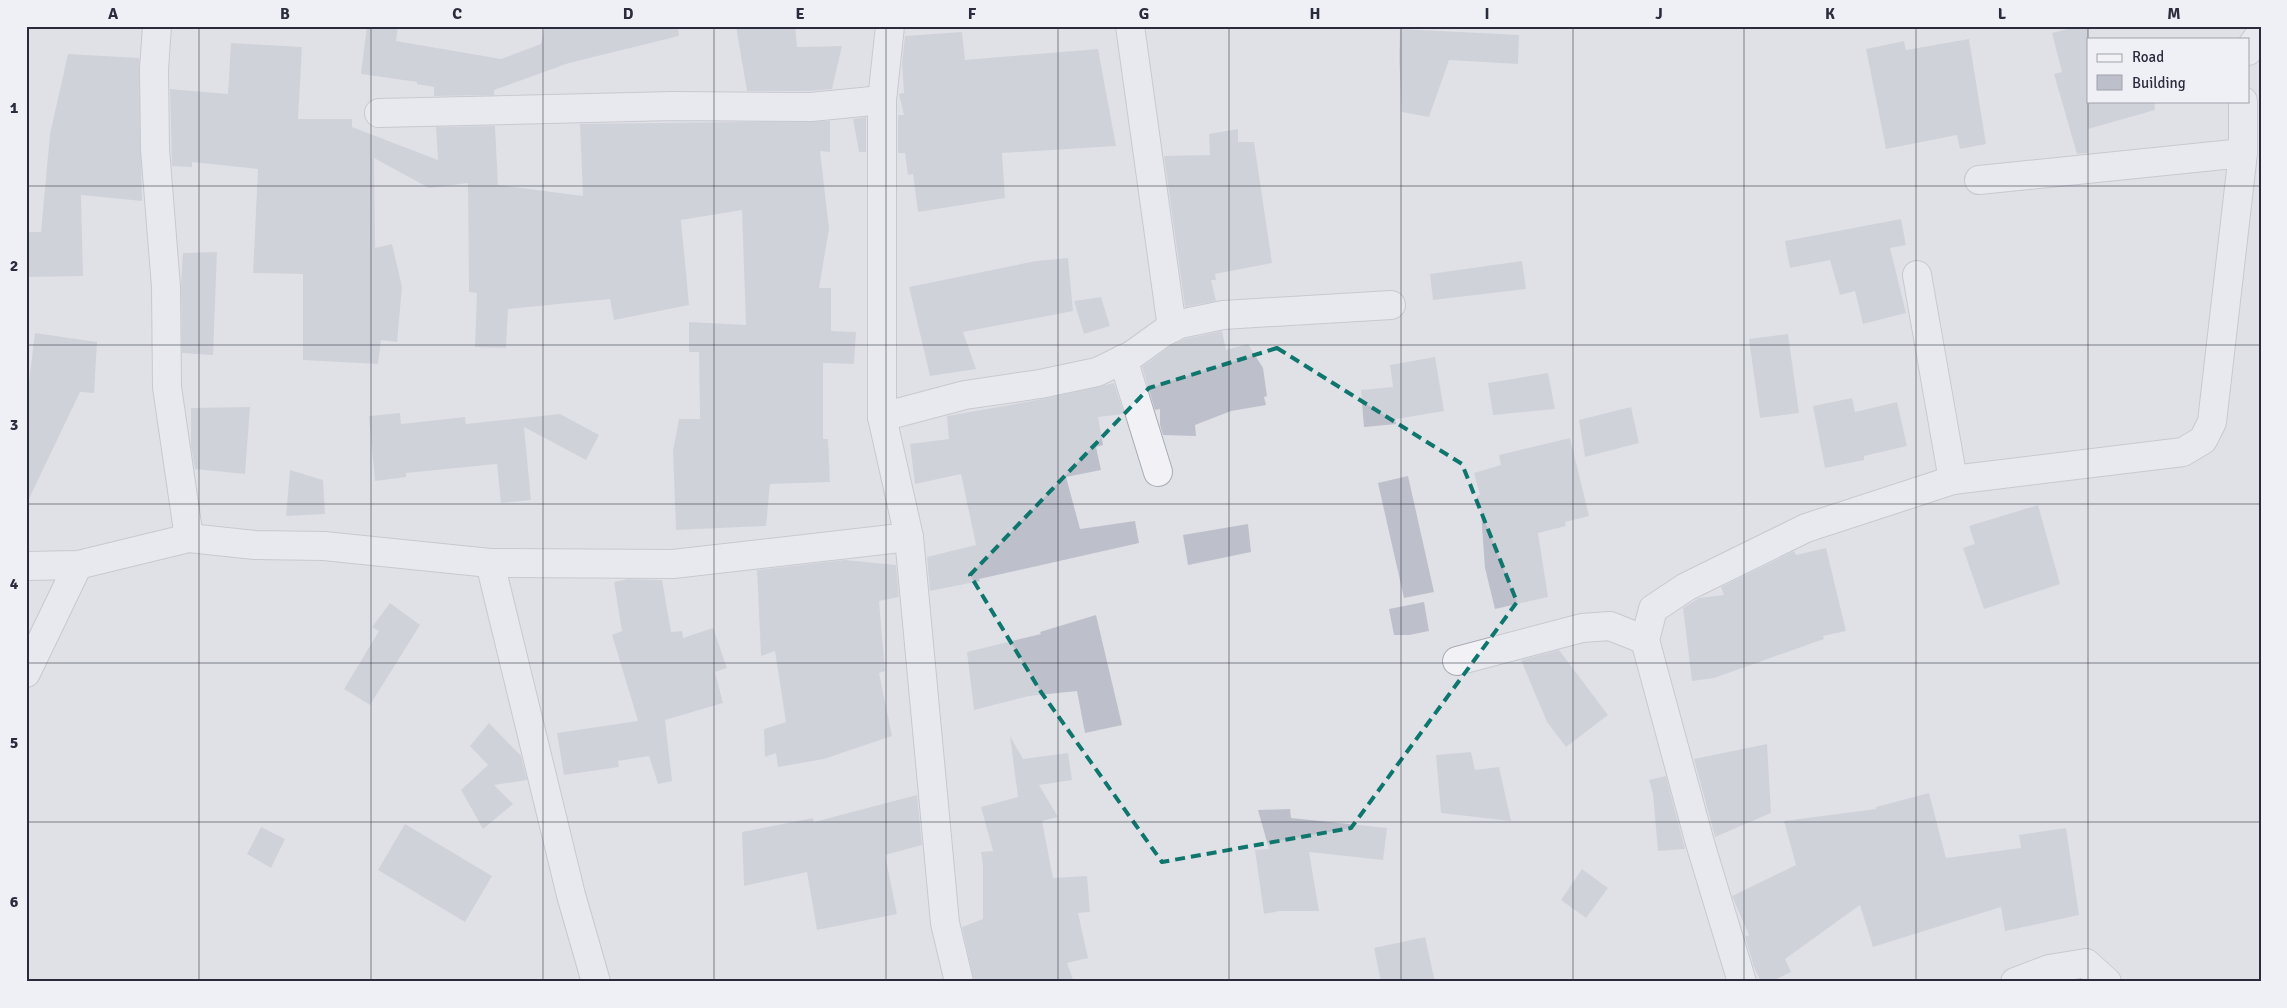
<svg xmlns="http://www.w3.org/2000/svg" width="2287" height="1008" viewBox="0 0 2287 1008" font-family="Signika,sans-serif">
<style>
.building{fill:#bdbfca}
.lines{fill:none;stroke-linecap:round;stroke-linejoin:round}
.minor-casing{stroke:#a9abb4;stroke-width:30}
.minor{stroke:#f2f2f6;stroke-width:28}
.marked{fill:none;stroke:#0f766e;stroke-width:4;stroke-dasharray:10 6;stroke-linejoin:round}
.grid{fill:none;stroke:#2a2c3d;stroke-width:1;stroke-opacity:0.55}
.neatline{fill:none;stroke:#2a2c3d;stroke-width:2}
.grid-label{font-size:16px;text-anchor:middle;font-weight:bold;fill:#2a2c3d}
</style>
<rect width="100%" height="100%" fill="#e0e1e7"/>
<!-- building -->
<g class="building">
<polygon points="367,26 398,26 396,41 501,59 541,44 545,26 678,26 679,36 569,63 494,90 494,95 434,96 434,87 417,84 417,82 361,74"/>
<polygon points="736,26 795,26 797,47 842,46 832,89 810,91 747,91"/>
<polygon points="2079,26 2088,26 2088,101 2154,101 2155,110 2088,129 2088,153 2077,154 2054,74 2062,72 2052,33"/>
<polygon points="1400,29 1519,35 1518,64 1449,60 1429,117 1402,112 1399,58"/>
<polygon points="962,32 965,60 1098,49 1116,146 1002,153 1005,198 918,212 913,174 908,175 905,153 898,153 898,115 904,115 899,94 904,93 902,63 905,36"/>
<polygon points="1969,39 1986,144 1960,149 1957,135 1886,149 1866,49 1904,41 1906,50"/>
<polygon points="231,43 302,47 298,119 352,119 352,127 438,160 436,127 495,126 498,185 583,196 580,124 830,121 830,152 820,151 829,229 819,288 831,288 831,331 856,332 854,364 823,363 823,439 828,439 830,482 770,484 766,526 676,530 673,451 679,419 700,419 699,352 689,352 689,322 746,325 742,210 681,220 689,305 614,320 610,299 508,309 506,348 475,347 477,293 469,292 468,183 429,188 374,158 375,248 392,244 402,287 397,342 381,340 378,364 303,360 303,274 253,273 258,169 192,162 192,167 172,166 170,89 228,94"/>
<polygon points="68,54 139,58 142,201 81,195 83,276 26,277 26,232 41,232 50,134"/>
<polygon points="866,117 866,152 859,152 853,119"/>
<polygon points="1238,129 1238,142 1254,142 1272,263 1215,274 1216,280 1211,280 1216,301 1185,307 1164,156 1210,155 1209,134"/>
<polygon points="1901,219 1906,245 1890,248 1906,313 1863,324 1855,291 1840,295 1830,260 1790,268 1785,241"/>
<polygon points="217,252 213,355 182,353 181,282 183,253"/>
<polygon points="1068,258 1073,311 963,332 976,369 930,376 909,287 1036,261"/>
<polygon points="1522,261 1526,289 1433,300 1430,274"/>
<polygon points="1101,297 1110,326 1084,334 1074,301"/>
<polygon points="1222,331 1226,350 1248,344 1263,368 1267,396 1264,397 1266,405 1231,411 1195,425 1196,436 1163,435 1160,425 1160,409 1155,410 1142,367 1172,345 1185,339"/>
<polygon points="35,333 97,342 94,393 80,392 26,505 26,407"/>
<polygon points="1788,334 1799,413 1760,418 1749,339"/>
<polygon points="1435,357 1444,411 1396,419 1396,424 1364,427 1361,390 1393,387 1390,365"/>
<polygon points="1548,373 1555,409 1493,415 1488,383"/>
<polygon points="1114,383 1124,414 1098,417 1103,445 1096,447 1101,470 1066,477 1080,529 1135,521 1139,543 979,579 980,581 930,591 927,557 976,545 961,474 915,484 910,444 949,439 947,416 1043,399"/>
<polygon points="1852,398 1855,412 1897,402 1907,446 1864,456 1864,460 1825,468 1813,406"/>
<polygon points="250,407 245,474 195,469 191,446 191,408"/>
<polygon points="1631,407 1639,443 1585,457 1579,420"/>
<polygon points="400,413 401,424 465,417 466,424 560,414 599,435 586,460 524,427 531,500 501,503 497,464 406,473 406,477 375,481 369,416"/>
<polygon points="1570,438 1589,516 1565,522 1566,526 1538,533 1548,597 1495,609 1485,568 1481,512 1477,496 1480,495 1474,473 1501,465 1499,455"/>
<polygon points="290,470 323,480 325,514 286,516"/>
<polygon points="1408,476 1434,592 1404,598 1378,483"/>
<polygon points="2038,505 2060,584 1984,609 1963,548 1975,544 1969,526"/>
<polygon points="1248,524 1251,552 1188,565 1183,535"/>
<polygon points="1826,548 1846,631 1823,636 1824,639 1714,678 1692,681 1683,608 1699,598 1724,595 1721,587 1794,551 1796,555"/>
<polygon points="845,560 896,565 899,597 879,601 885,671 879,673 892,736 824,759 778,767 776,753 765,757 764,729 786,722 775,651 761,656 757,570"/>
<polygon points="628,579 662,580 671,632 682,631 683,638 713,628 727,668 715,672 723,703 665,720 672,781 658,784 649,756 618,761 619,767 564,775 557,733 638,721 612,635 622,631 614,582"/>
<polygon points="1424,602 1429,631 1409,635 1394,635 1389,609"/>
<polygon points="390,603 420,625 370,705 344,689 379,631 372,627"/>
<polygon points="1096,615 1122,725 1085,733 1077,691 1029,696 974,710 967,652 1041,634 1040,632"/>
<polygon points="1559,650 1608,715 1566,747 1547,722 1521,660"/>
<polygon points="489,723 521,756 527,780 494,785 513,804 483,829 461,790 488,765 470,746"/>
<polygon points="1010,736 1023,759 1068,753 1072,780 1039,785 1058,817 1042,821 1053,878 1087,876 1090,912 1078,913 1088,958 1067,963 1074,982 974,982 962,927 983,919 983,866 981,852 993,851 981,807 1018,797"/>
<polygon points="1767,744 1771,813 1715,837 1694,759"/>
<polygon points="1471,752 1475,770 1499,767 1511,821 1441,813 1436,755"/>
<polygon points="1666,776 1685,849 1658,851 1653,794 1649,780"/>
<polygon points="1929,793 1946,858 2021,848 2019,835 2066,828 2079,915 2005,931 2001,907 1873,947 1860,905 1785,959 1791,972 1770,982 1761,982 1754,967 1745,937 1749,935 1732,896 1796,865 1784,821 1876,809 1876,807"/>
<polygon points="917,795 922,845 885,855 897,914 817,930 807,872 744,886 742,832 813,818 814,822"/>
<polygon points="1290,809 1291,818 1387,828 1383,860 1309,852 1319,911 1280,911 1264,914 1255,850 1269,849 1258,810"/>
<polygon points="405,824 492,876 465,922 378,870"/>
<polygon points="261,827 285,839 271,868 247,854"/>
<polygon points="1582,869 1608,888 1586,918 1561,900"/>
<polygon points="1425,937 1435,982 1381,982 1374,948"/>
</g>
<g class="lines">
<defs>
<g id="minor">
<polyline points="157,26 154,69 155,149 166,287 167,387 189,538"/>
<polyline points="890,26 882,100 882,417 909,537 945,923 959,982"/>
<polyline points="1130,26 1172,328"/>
<polyline points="2248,51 2261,33"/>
<polyline points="379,113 673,106 811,107 882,100"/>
<polyline points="1979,180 2243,153"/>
<polyline points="1917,275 1953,480"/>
<polyline points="1123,359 1158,472"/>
<polyline points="882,417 965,395 1040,384 1097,372 1132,355 1164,332 1180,324 1223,315 1391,305"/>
<polyline points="490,563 571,895 596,982"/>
<polyline points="26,566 78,565 189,538 255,545 324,546 490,563 673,564 909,537"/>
<polyline points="1457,661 1582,628 1610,626 1645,640"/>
<polyline points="26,673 78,565"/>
<polyline points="1742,982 1700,843 1645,640 1653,609 1686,587 1806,528 1953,480 2183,452 2203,440 2212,422 2243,153 2243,101"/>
<polyline points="2015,982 2049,969 2086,963 2107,982"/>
</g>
</defs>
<!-- minor casing -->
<use href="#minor" class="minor-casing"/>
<!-- minor -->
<use href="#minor" class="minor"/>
</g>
<!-- marked area -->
<path d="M0 0H2287V1008H0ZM 1277,348 L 1462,464 L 1517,602 L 1351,828 L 1162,862 L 1041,692 L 970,575 L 1149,388 Z" fill="#e0e1e7" fill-opacity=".55" fill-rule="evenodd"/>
<path class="marked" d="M 1277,348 L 1462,464 L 1517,602 L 1351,828 L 1162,862 L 1041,692 L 970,575 L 1149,388 Z"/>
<!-- grid -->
<path class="grid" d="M 199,26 L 199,982M 371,26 L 371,982M 543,26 L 543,982M 714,26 L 714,982M 886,26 L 886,982M 1058,26 L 1058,982M 1229,26 L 1229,982M 1401,26 L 1401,982M 1573,26 L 1573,982M 1744,26 L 1744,982M 1916,26 L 1916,982M 2088,26 L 2088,982M 26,186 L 2261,186M 26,345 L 2261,345M 26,504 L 2261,504M 26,663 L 2261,663M 26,822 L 2261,822"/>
<!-- border -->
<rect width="2287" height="1008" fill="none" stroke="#eff0f5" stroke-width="55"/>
<!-- legend -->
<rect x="2087" y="38" width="162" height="65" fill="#eff0f5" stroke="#a0a2ab"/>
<rect x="2097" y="54" width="25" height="8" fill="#f2f2f6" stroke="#a0a2ab"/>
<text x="2132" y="62" font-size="15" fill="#2a2c3d">Road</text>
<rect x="2097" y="75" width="25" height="15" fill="#bdbfca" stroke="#a0a2ab"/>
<text x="2132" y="88" font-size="15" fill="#2a2c3d">Building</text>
<rect x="28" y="28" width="2232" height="952" class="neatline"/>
<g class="grid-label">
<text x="113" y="19">A</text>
<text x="285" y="19">B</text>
<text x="457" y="19">C</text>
<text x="628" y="19">D</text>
<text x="800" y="19">E</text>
<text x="972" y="19">F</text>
<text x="1144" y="19">G</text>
<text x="1315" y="19">H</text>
<text x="1487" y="19">I</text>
<text x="1659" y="19">J</text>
<text x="1830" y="19">K</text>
<text x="2002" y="19">L</text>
<text x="2174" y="19">M</text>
<text x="14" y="113">1</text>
<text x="14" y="271">2</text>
<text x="14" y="430">3</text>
<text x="14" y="589">4</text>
<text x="14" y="748">5</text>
<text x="14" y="907">6</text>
</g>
</svg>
